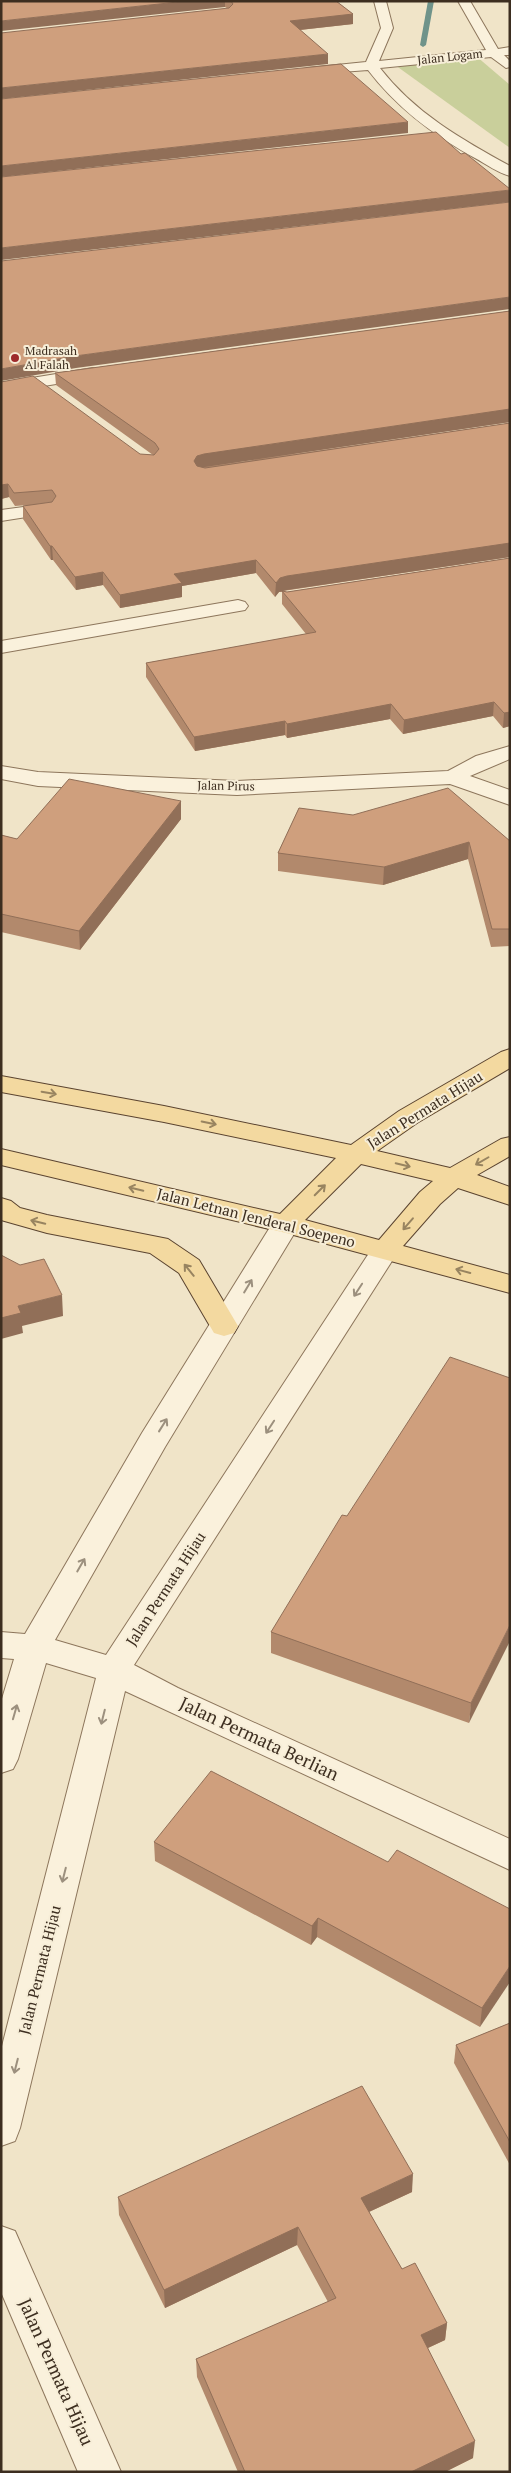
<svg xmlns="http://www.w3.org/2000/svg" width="511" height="2473" viewBox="0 0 511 2473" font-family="'PT Serif',serif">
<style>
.green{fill:#c9cf9b}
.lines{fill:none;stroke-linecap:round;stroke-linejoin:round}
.stream{fill:#6f938a;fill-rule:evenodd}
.minor-casing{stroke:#8d765c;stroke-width:2}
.major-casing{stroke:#5b4430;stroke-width:2}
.minor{fill:#faf1dc;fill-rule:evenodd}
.major{fill:#f3d9a0;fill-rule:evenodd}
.wall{fill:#b2896c}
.shaded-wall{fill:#916f58}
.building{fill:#cf9f7d;stroke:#916f58}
.oneway{stroke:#988460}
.oneway2{stroke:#9c907e}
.poi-dot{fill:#9e2a2b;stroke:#f7eed8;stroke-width:2}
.labels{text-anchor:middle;stroke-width:4;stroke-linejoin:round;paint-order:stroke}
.far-street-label{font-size:12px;fill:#3d2e20;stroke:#f7eed8}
.far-poi-label{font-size:12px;fill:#3d2e20;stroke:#f7eed8;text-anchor:start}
.street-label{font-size:15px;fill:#3d2e20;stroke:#f7eed8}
.near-street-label{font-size:18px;fill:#3d2e20;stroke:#f7eed8}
</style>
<rect width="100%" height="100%" fill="#f0e4c8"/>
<!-- green -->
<polygon class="green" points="476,56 510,85 510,148 395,65"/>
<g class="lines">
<!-- stream -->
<polygon class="stream" points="428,1 434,1 426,45 423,47 420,45"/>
<defs>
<g id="minor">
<path d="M 374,1 L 386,1 L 393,28 L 379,61 L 486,50 L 458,1 L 470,1 L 498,49 L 510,47 L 510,55 L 504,55 L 510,61 L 510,67 L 506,68 L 491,57 L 380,68 C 415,113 461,139 510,166 L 510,176 C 498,173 486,164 475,158 C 433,135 397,108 368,70 L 302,75 L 301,72 L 307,68 L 366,62 L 381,28 Z"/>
<polygon points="93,368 99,369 101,373 99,377 1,393 1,383"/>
<polygon points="46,504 52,505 55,509 52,513 1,521 1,510"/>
<polygon points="238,600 245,602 248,606 245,610 1,653 1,641"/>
<polygon points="510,746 510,759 470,776 510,790 510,805 450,784 237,795 38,786 1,779 1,766 38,772 237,781 448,771 476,756"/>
<polygon points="286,1215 296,1218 300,1224 165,1447 55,1640 106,1655 375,1244 385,1241 395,1244 399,1250 134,1665 178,1688 510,1839 510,1870 125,1691 20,2128 15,2141 1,2146 1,2050 96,1678 46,1663 18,1759 13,1769 1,1773 1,1702 14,1659 1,1658 1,1632 25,1634 142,1433 272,1224 276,1218"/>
<polygon points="1,2226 15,2231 121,2472 78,2472 1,2292"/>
</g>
<g id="major">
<path d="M 510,1049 L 510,1068 L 417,1123 L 377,1151 L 450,1168 L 501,1139 L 510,1137 L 510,1156 L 477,1175 L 510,1187 L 510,1205 L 458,1188 L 440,1204 L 403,1246 L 510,1275 L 510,1293 L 286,1233 L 1,1165 L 1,1149 L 280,1214 L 336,1158 L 164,1122 L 1,1092 L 1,1076 L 164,1106 L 351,1145 L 399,1111 L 501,1052 ZM 361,1164 L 433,1181 L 420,1192 L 379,1240 L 305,1220 Z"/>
<polygon points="1,1198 11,1201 20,1208 47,1215 168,1239 199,1260 238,1326 234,1333 224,1336 214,1333 179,1273 150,1253 47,1233 1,1220"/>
</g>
</defs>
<!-- minor casing -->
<use href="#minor" class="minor-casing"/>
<!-- major casing -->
<use href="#major" class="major-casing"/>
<!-- minor -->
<use href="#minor" class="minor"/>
<!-- major -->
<use href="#major" class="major"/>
</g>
<!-- wall -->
<g class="wall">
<polygon points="1,1 336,1 353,14 353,24 300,30 328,64 225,7"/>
<polygon points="510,311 510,422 204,467 510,423 510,557 283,591 287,592 510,558 510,726 503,728 493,716 403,734 390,719 287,738 285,735 195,751 146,677 146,663 306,634 282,604 282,592 279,592 275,597 256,573 182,586 182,597 120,608 103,585 76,590 53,560 51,560 23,519 23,506 28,505 15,506 9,497 1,499 1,382 140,454 153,455 56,385 55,373"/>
<polygon points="181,801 181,819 80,950 1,932 1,835 17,839"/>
<polygon points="299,808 510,841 510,946 491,947 468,859 383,885 278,871 278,853"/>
<polygon points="510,1378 469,1723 271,1653 271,1632 347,1516"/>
<polygon points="154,1842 510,1909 480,2027 317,1937 311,1945 155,1861"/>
<polygon points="510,2023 510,2165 454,2063 456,2045"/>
<polygon points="412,2192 369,2212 402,2269 447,2323 445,2340 428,2348 473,2458 445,2472 238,2472 197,2377 196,2359 328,2302 297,2245 165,2308 119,2215 118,2197"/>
</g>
<!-- shaded-wall -->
<g class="shaded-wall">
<polygon points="187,1 225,1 225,7 1,31 1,21"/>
<polygon points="353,14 353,24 290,31 290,21"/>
<polygon points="328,54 328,64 1,99 1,88"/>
<polygon points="408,122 408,133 1,177 1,166"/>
<polygon points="510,190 510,202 1,260 1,248"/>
<polygon points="510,297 510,309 76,368 1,381 1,369 75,356"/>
<polygon points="510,409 510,422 205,467 198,469 194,461 197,456 204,454"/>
<polygon points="8,484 9,497 1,499 1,485"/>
<polygon points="510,543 510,557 287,590 279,592 275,597 276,583 280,578 287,576"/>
<polygon points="50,546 52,546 53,560 51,560"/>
<polygon points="256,560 256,573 182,586 182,597 120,608 120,595 174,574"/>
<polygon points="103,572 103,585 76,590 75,577"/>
<polygon points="494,702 493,716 403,734 404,720"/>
<polygon points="391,704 390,719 287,738 287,724"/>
<polygon points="510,712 510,726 503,728 504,713"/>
<polygon points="285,721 285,735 195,751 194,737"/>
<polygon points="181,801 181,819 80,950 79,931"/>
<polygon points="469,842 468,859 383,885 384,867"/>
<polygon points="62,1295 63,1316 22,1326 23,1333 1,1339 1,1318 18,1306"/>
<polygon points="510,1625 510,1641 469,1723 471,1703"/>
<polygon points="318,1918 317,1937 311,1945 312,1926"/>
<polygon points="510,1966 510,1982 480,2027 482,2008"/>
<polygon points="413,2174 412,2192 360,2216 361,2198"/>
<polygon points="298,2227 297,2245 165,2308 164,2290"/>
<polygon points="447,2323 445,2340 419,2352 421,2335"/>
<polygon points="475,2441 473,2458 445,2472 411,2472"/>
</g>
<!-- building -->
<g class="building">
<polygon points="1,1 187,1 1,21"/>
<polygon points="231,1 336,1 353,14 290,21 328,54 1,88 1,33 229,8 233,4"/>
<polygon points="341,64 408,122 1,166 1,99"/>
<polygon points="436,132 461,154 465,153 510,189 510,190 1,248 1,177"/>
<polygon points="510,202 510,297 75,356 1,369 1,261"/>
<polygon points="510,311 510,409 204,454 197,456 194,461 197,466 205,468 510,423 510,543 287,576 280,578 276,583 256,560 174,574 182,583 120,595 103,572 75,577 52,546 50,546 23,506 52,502 56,496 52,490 14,493 8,484 1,485 1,382 33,376 140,454 154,455 159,449 155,443 55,373"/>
<polygon points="510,558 510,712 504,713 494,702 404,720 391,704 287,724 285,721 194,737 146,663 316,632 282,591 287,592"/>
<polygon points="69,779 181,801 79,931 1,914 1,835 17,839"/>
<polygon points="448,788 510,841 510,929 492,929 469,842 384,867 278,853 299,808 353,815"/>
<polygon points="1,1255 20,1265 44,1259 62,1295 18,1306 21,1313 1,1318"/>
<polygon points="450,1357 510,1378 510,1625 471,1703 271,1632 342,1515 347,1516"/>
<polygon points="211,1771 388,1862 397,1850 510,1909 510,1966 482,2008 318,1918 312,1926 154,1842"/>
<polygon points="510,2023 510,2142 456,2045"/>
<polygon points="362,2086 413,2174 361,2198 402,2269 415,2263 447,2323 421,2335 475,2441 411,2472 245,2472 196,2359 336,2298 298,2227 164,2290 118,2197"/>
</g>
<!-- one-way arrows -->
<defs><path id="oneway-shaft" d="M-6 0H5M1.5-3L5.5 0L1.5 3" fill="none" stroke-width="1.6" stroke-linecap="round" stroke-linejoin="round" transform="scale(1.25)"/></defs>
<g class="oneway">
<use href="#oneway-shaft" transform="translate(49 1093) rotate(10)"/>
<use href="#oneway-shaft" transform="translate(209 1123) rotate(12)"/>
<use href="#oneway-shaft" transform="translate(482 1161) rotate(150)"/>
<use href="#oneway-shaft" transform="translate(403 1165) rotate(13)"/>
<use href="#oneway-shaft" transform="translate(136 1189) rotate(-167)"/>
<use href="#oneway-shaft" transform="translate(320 1190) rotate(-45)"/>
<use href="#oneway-shaft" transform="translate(38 1222) rotate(-166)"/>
<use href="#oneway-shaft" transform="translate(408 1224) rotate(131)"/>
<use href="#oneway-shaft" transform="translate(189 1270) rotate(-129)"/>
<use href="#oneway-shaft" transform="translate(463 1271) rotate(-165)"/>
</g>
<g class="oneway2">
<use href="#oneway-shaft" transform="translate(248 1286) rotate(-59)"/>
<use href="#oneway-shaft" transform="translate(358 1290) rotate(123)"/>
<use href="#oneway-shaft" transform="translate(163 1425) rotate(-58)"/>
<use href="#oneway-shaft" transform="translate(270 1427) rotate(123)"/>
<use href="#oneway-shaft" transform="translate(81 1565) rotate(-60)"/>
<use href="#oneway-shaft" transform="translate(15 1712) rotate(-74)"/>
<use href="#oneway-shaft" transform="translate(103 1717) rotate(104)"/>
<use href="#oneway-shaft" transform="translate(64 1875) rotate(104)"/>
<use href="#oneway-shaft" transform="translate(16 2066) rotate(104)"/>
</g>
<!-- markers -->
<circle class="poi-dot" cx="15" cy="358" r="5"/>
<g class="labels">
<!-- far-street labels -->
<g class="far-street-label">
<text transform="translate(450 57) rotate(-6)" y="4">Jalan Logam</text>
<text transform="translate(226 786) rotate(1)" y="4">Jalan Pirus</text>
</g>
<!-- far-poi labels -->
<g class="far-poi-label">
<text x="25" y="355">Madrasah<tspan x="25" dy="14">Al Falah</tspan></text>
</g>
<!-- street labels -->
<g class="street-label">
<text transform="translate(425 1110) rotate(-32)" y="5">Jalan Permata Hijau</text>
<text transform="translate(256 1218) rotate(14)" y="5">Jalan Letnan Jenderal Soepeno</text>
<text transform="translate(166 1589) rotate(-57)" y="5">Jalan Permata Hijau</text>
<text transform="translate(40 1970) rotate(-76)" y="5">Jalan Permata Hijau</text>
</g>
<!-- near-street labels -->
<g class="near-street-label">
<text transform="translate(259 1739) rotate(25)" y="6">Jalan Permata Berlian</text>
<text transform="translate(56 2372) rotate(66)" y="6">Jalan Permata Hijau</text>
</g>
</g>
<!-- border -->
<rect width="511" height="2473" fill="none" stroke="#3d2e20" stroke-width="5"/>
</svg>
